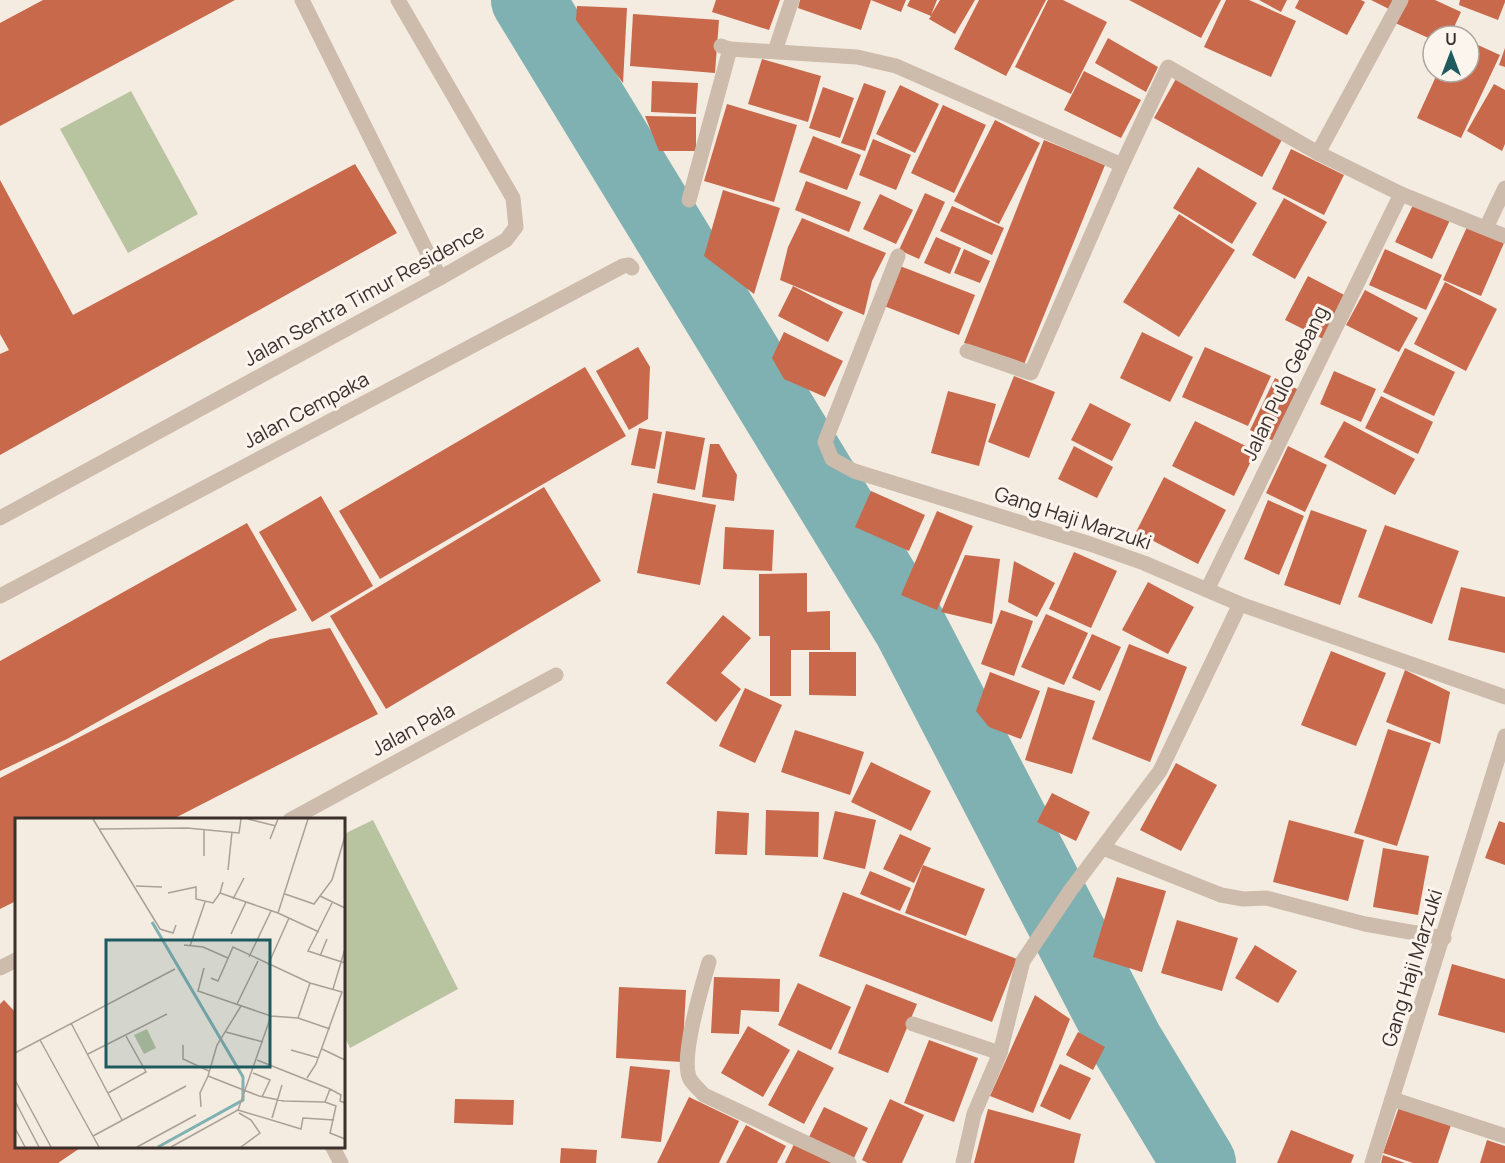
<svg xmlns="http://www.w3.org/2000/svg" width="1505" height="1163" viewBox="0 0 1505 1163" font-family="Manrope,sans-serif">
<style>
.green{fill:#b8c4a0}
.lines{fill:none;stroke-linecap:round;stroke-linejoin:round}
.river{stroke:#7fb0b2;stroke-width:74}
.building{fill:#c8694b}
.minor{stroke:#cdbbac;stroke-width:15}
.labels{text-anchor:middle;stroke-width:6;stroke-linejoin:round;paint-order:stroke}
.street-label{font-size:20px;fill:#3b302b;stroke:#fbf5ee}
.inset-river{fill:none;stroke:#7fb0b2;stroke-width:3}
.inset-road{fill:none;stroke:#aaa098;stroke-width:1.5}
.view{fill:#1f5a5e;fill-opacity:0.15;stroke:#1f5a5e;stroke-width:3}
.inset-edge{fill:none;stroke:#3b302b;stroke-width:3}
</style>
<rect width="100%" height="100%" fill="#f4ebe1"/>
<!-- green -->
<g class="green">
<polygon points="131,91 198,214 128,253 60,129"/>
<polygon points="373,820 458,989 350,1048 344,1036 344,834"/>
</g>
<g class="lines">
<!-- river -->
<polyline class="river" points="528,0 910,627 1126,1042 1199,1163"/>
</g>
<!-- building -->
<g class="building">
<polygon points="43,0 235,0 0,126 0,23"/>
<polygon points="716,0 780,0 769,30 712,12"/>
<polygon points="800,0 906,0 901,12 871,0 861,30 798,8"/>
<polygon points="910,0 937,0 931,15 940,0 975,0 955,34 929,19 931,16 907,6"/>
<polygon points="979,0 1046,0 1006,76 954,49"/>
<polygon points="1048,0 1063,0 1107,22 1071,94 1015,67"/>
<polygon points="1129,0 1221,0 1201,38"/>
<polygon points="1226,0 1249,0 1296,21 1271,77 1204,47"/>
<polygon points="1259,0 1287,0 1281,12"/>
<polygon points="1299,0 1361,0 1365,2 1347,35 1295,8"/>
<polygon points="1371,0 1393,0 1389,9"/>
<polygon points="1404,0 1435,0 1461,12 1450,36 1433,36 1433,40 1393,22"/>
<polygon points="1460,0 1505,0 1505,2 1498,20 1459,5"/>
<polygon points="577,6 627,8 623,83 576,20"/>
<polygon points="633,14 719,20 715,73 630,66"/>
<polygon points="1108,38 1158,67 1146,92 1095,63"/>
<polygon points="1469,41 1500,55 1461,138 1417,118 1438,72 1469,72"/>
<polygon points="1505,48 1505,67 1499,65"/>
<polygon points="762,59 821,76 808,122 748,104"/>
<polygon points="1084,71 1141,100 1121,138 1064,110"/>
<polygon points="1177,77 1284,136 1262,177 1154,118"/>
<polygon points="652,81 698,83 696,114 651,112"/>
<polygon points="864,83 886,91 865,151 841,143"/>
<polygon points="1494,84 1505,90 1505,144 1502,151 1467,131"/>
<polygon points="900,85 939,104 915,153 876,134"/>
<polygon points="823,87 854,98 840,138 809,128"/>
<polygon points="727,104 797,125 774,202 704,181"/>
<polygon points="943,105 986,125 954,193 911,173"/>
<polygon points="645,116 696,117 696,151 659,151"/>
<polygon points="995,120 1040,143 999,224 954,201"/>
<polygon points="813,136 861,155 847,190 799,172"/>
<polygon points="873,139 911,155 896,190 859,175"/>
<polygon points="1044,140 1105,165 1023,367 964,343"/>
<polygon points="1291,149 1344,175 1324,215 1272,189"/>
<polygon points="355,164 397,233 0,455 0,354 9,350 0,334 0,180 73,315"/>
<polygon points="1198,167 1257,203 1232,244 1173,208"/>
<polygon points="806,181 861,202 849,232 795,210"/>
<polygon points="723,190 780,208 754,294 704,256"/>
<polygon points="925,193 945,202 919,259 899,250"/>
<polygon points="880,194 913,210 896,244 863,229"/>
<polygon points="1284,198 1327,222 1295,279 1252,255"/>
<polygon points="1414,203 1450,220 1432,259 1395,242"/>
<polygon points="952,206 1004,228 992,255 940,231"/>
<polygon points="1179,214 1235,250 1179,337 1123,302"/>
<polygon points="802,218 886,253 872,281 864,315 780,280 788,247"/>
<polygon points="1467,227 1504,243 1481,296 1443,280"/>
<polygon points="936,237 961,248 950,274 924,263"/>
<polygon points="964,249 990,261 980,283 954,273"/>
<polygon points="1385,249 1442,275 1426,310 1369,285"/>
<polygon points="900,266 975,295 959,335 884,306"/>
<polygon points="1308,276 1348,297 1325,340 1285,320"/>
<polygon points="1445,282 1497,309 1466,371 1414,344"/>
<polygon points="793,286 843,312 828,342 778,316"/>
<polygon points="1365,290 1418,318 1399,352 1346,325"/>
<polygon points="784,332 843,361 825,397 784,379 772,358"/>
<polygon points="1142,332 1193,357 1170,402 1120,378"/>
<polygon points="638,347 650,367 648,419 629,430 596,371"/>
<polygon points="1205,347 1271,376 1248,426 1182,397"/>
<polygon points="1405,348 1455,372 1434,416 1383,392"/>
<polygon points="585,367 626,436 380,579 339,511"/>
<polygon points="1334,371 1376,389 1361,422 1320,404"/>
<polygon points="1014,376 1055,392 1029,458 988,442"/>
<polygon points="1275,378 1301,391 1276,442 1250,430"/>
<polygon points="948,391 996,404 979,466 931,453"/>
<polygon points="1381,396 1433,422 1418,454 1365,428"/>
<polygon points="1090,403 1131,424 1112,461 1071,440"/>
<polygon points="1195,421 1256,451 1234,496 1172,466"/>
<polygon points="1344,421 1415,459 1395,495 1324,457"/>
<polygon points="639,428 662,432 655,469 631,465"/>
<polygon points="666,431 705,438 695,490 657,483"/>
<polygon points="710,444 719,444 737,475 734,501 702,497"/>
<polygon points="1074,446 1113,467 1097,498 1058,479"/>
<polygon points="1288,446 1327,465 1305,512 1266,493"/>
<polygon points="1164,477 1226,510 1198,564 1136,532"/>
<polygon points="544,487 601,581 386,709 330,616"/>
<polygon points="871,491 925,515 909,551 855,527"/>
<polygon points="653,493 716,505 700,585 637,573"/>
<polygon points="321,496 373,586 312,622 259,532"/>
<polygon points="1268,500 1304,516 1279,575 1244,559"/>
<polygon points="1311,510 1367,530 1340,605 1284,585"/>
<polygon points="937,511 973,526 937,610 901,595"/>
<polygon points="247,523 297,610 67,739 0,771 0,661"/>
<polygon points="1385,525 1459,551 1432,624 1358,597"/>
<polygon points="725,527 774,530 772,571 723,569"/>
<polygon points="1074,552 1117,571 1091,628 1049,609"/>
<polygon points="965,555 1000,559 992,624 941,612"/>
<polygon points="1014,561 1055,583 1037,617 1008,602"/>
<polygon points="807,573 807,612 830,611 830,650 791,650 791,696 770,696 770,636 759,636 759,574"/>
<polygon points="1148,582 1194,607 1168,654 1122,630"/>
<polygon points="1461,587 1505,597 1505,653 1448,640"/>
<polygon points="1001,610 1033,621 1014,676 981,664"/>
<polygon points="1046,614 1088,633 1064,685 1021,667"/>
<polygon points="723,615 751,638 721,673 741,689 716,722 666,683"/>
<polygon points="330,628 378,714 173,819 16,819 16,901 0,909 0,778 270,639"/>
<polygon points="1092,634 1121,647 1100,691 1072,678"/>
<polygon points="1129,644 1187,667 1150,762 1092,739"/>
<polygon points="1331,651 1386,673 1356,746 1301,725"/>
<polygon points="809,652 856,652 856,696 809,695"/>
<polygon points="1405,670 1450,692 1440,744 1386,722"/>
<polygon points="990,672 1040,691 1021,739 989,727 976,711"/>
<polygon points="1048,687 1095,701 1072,774 1025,760"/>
<polygon points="745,688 782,705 755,763 719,746"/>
<polygon points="1388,729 1431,743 1397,846 1354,833"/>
<polygon points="795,730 864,752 850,795 781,772"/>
<polygon points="871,762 931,791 911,831 851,802"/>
<polygon points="1176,763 1217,785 1181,851 1140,830"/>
<polygon points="1052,793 1090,812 1076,841 1037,822"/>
<polygon points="766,810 819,812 818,857 765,855"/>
<polygon points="717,811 749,813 747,855 715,854"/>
<polygon points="835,811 876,820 865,869 823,859"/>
<polygon points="1289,820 1364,840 1348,901 1273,882"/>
<polygon points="1499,821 1505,823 1505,865 1485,858"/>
<polygon points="900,834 931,848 914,883 883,869"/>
<polygon points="1383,848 1429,856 1418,915 1373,907"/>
<polygon points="923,865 985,889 966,936 905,913"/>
<polygon points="870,871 911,888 900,911 860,894"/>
<polygon points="1117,877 1166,891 1142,972 1093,957"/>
<polygon points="843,892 1017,959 992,1022 819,956"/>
<polygon points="1177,920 1238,938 1222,991 1161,973"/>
<polygon points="1255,945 1297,971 1278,1003 1235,978"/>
<polygon points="1452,964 1505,979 1505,1033 1438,1015"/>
<polygon points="714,977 780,979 779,1012 741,1010 739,1034 711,1033"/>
<polygon points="798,983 851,1007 831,1050 778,1025"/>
<polygon points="866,984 917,1004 888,1073 838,1053"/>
<polygon points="619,987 686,990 682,1062 616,1058"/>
<polygon points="1035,995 1070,1019 1033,1113 990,1096"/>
<polygon points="4,1000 16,1013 16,1146 83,1146 58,1163 0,1163 0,1004"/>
<polygon points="748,1026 790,1050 763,1097 721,1073"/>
<polygon points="1078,1032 1105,1047 1093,1070 1066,1055"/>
<polygon points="929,1040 978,1058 954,1122 904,1103"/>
<polygon points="798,1050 834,1068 804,1124 768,1105"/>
<polygon points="1060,1064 1091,1078 1070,1120 1040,1106"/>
<polygon points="630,1066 670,1070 661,1142 621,1138"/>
<polygon points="689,1097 739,1121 719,1163 657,1163"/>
<polygon points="455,1099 514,1100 513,1125 454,1123"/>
<polygon points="890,1099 924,1115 902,1163 868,1163 862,1160"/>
<polygon points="824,1107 868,1128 854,1158 809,1137"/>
<polygon points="1399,1107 1451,1125 1438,1163 1413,1163 1383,1153"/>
<polygon points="988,1109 1081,1134 1074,1163 974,1163"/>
<polygon points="746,1125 786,1146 777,1163 726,1163"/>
<polygon points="1291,1130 1354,1155 1351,1163 1277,1163"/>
<polygon points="796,1140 842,1163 785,1163"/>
<polygon points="1487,1140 1505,1146 1505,1163 1480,1163"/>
<polygon points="561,1148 597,1150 596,1163 560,1163"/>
<polygon points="1383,1155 1405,1163 1381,1163"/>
</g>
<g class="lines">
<!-- minor -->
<g class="minor">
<polyline points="302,0 440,278"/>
<polyline points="721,46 730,49 857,57 896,66 1122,165"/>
<polyline points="775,51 792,0"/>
<polyline points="1318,153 1401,0"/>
<polyline points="689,200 730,49"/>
<polyline points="1486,228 1505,188"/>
<polyline points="898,256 825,442 832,459 854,471 1090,544 1144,563 1240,604 1505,697"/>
<polyline points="967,351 1031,373 1122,165 1168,67 1318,153 1401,194 1505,236"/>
<polyline points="0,518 440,278 506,240 516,227 513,198 398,0"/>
<polyline points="1207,590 1401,194"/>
<polyline points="0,596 623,266 629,265 632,268"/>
<polyline points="290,820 556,675"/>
<polyline points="1103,848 1221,895 1243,899 1266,898 1365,924 1444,938"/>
<path d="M 709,962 C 702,986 681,1054 689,1077 C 691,1083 700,1090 704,1095 L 849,1163"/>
<polyline points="0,968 16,960"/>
<polyline points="913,1024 1000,1053"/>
<polyline points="1392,1099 1505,1136"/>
<polyline points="332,1146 341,1163"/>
<polyline points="963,1163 974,1114 1000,1053 1023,961 1070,891 1160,771 1240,604"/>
<polyline points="1372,1163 1505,736"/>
</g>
</g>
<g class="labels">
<!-- street labels -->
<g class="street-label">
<text transform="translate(364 295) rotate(-29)" y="7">Jalan Sentra Timur Residence</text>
<text transform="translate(1285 383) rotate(-64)" y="7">Jalan Pulo Gebang</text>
<text transform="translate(306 410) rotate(-28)" y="7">Jalan Cempaka</text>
<text transform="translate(1073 518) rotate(18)" y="7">Gang Haji Marzuki</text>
<text transform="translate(413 729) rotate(-28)" y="7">Jalan Pala</text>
<text transform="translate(1412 968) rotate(-73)" y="7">Gang Haji Marzuki</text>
</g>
</g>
<!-- overview -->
<g transform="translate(15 818)">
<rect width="330" height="330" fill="#f4ebe1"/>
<path d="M 132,211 L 141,230 L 129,236 L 119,217 Z" fill="#b8c4a0"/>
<path class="inset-river" d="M 137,104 L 228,259 L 228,282 L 143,329"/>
<path class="inset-road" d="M 78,1 L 145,111 L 158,115 L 161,107M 233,1 L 261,8M 85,11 L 172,10 L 224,15 L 226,1M 189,11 L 189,38M 255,21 L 263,1M 213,52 L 217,14M 208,64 L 205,75 L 263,95 L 293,1M 121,68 L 147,69M 153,75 L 181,69 L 181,81 L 198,85 L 205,75M 270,76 L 299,86 L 317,62 L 330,18M 305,78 L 330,90M 218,81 L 229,60M 317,85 L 293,133 L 330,145M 263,95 L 304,114M 216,116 L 231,84M 169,127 L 188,129 L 213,140M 175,128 L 190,84M 305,138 L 312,121M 234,139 L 256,93M 253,147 L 274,100M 189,150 L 183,173 L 256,198 L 283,200 L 315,211M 196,160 L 203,163 L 218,129 L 295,165 L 327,174 L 301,246 L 292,260M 318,171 L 330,131M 222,186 L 243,143M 226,188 L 202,227 L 193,258 L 244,278 L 269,283 L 310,284 L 315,271M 283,200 L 295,165M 56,205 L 107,302M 211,214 L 248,224M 25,222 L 84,329M 168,227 L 168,241 L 194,253M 307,231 L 330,242M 276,232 L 304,240M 0,235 L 160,151M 73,236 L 152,196M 242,242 L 315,271 L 326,277 L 325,283 L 330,285M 238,255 L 255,262 L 247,279M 0,262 L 36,329M 93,275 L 131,254 L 111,218M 0,283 L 24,329M 310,284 L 321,288 L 315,315 L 330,321M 186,289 L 185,275 L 193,258M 223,292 L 286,311 L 288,300 L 319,302M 224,295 L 236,302 L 245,315 L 226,329M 257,300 L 267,267M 0,310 L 10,329M 78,318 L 171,268M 122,329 L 181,297M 156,329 L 223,292 L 256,198"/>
<path class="view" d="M 91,122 L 255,122 L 255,249 L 91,249 Z"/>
<rect width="330" height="330" class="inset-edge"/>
</g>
<!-- north arrow -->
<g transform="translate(1451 54)"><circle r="28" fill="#fbf5ee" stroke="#aea6a0" stroke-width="1.5"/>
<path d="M0-4.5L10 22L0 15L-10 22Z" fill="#1f5a5e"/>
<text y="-9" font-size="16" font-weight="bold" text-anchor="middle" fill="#3b302b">U</text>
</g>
</svg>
